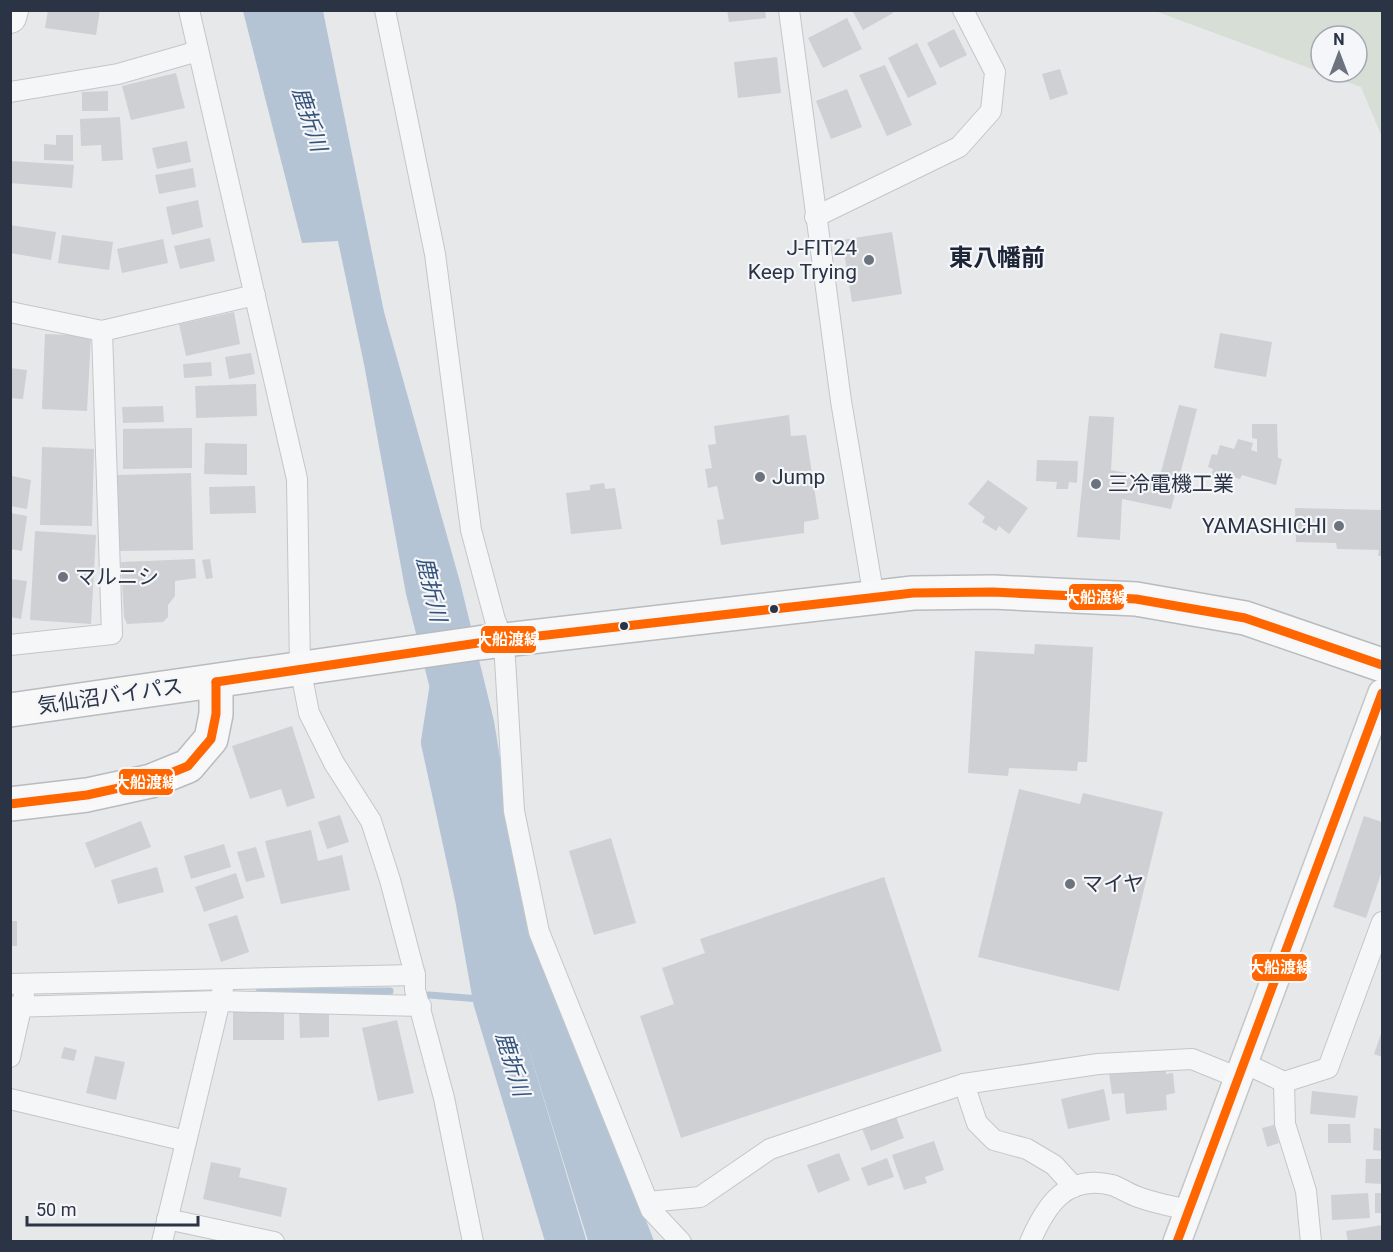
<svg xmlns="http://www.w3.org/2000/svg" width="1393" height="1252" viewBox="0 0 1393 1252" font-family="Roboto,'Noto Sans JP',sans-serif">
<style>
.green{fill:#d6ded6;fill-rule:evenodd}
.water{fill:#b4c4d5}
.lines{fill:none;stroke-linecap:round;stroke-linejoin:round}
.stream{stroke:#b4c4d5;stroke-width:7}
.river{stroke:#b4c4d5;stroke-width:40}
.building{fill:#ced0d3}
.minor-casing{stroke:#c4c6c8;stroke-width:22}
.secondary-casing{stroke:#c4c6c8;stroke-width:30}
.primary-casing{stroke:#c2c5c8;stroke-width:34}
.trunk-casing{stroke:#b8bbbf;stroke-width:36}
.minor{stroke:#f5f6f7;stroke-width:20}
.secondary{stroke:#f8f8f8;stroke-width:27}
.primary{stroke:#f8f8f8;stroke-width:32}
.trunk{stroke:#f8f8f8;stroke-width:33}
.bus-1-casing{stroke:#f4f6f9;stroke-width:14}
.bus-1{stroke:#f60;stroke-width:9}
.poi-dot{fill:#6c737f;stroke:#f4f6f9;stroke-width:2}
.bus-dot{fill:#2b3445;stroke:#f4f6f9;stroke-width:2}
.labels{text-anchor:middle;stroke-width:4.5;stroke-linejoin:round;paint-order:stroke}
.poi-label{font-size:21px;fill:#2b3445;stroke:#f4f6f9;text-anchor:start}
.street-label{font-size:21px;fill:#2b3445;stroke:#f4f6f9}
.water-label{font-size:22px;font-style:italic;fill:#34527a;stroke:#f4f6f9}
.quarter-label{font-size:24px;font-weight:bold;fill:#1d2536;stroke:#f4f6f9}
.line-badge{stroke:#f4f6f9;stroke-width:2}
.badge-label{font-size:16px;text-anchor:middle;font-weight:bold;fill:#fff}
</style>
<rect width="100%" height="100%" fill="#e6e8ea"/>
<!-- green -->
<path class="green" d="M 1155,11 L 1382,11 L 1382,137 L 1361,87 ZM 1321,36 L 1357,36 L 1357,72 L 1321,72 Z"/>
<!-- water -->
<polygon class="water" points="243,11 323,11 384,312 460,582 494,721 506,795 549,969 654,1241 588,1241 488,918 406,594 364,364 338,241 302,243"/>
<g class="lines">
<!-- stream -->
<g class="stream">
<polyline points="259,992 390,991"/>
<polyline points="429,995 493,1000"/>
</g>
<!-- river -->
<polyline class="river" points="451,678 441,742 475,898 493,1000 566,1242"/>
</g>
<!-- building -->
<g class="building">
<polygon points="48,10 100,10 96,35 45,28"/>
<polygon points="727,10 765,10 766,18 729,22"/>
<polygon points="852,10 892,10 893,13 863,30"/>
<polygon points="847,18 862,49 823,68 808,38"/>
<polygon points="954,29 967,55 940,68 927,43"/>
<polygon points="917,43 937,84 908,98 888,58"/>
<polygon points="777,57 781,93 738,98 734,62"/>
<polygon points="885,65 912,125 887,136 859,75"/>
<polygon points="1060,69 1068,94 1050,100 1042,74"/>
<polygon points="176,73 185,108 131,120 122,86"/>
<polygon points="847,89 862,127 831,139 816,101"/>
<polygon points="108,91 108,111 82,111 82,92"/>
<polygon points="120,117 123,160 102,161 101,145 81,146 80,119"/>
<polygon points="56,135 73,135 73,161 44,160 44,144 56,145"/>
<polygon points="187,141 191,162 157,169 152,148"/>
<polygon points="11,161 74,165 72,188 10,183"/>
<polygon points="193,168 196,187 159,194 155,175"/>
<polygon points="198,200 203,227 172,235 166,207"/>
<polygon points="10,225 56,232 51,260 10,253"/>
<polygon points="892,232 902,294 852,302 842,240"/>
<polygon points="62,235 113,242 109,270 58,263"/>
<polygon points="210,238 215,261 180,269 174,246"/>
<polygon points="163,239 168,263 122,273 117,249"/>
<polygon points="234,312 240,344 186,356 179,324"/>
<polygon points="1220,333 1272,342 1266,377 1214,368"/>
<polygon points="45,334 91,336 87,411 42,409"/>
<polygon points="251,353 255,374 229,379 225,357"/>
<polygon points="211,362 212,376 184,378 183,364"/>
<polygon points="10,368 27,370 23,399 10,398"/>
<polygon points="256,384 257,416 196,418 195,386"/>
<polygon points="1179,405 1197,409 1171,509 1122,499 1120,540 1077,537 1089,416 1114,417 1111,470 1159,479"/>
<polygon points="163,406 164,422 123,423 122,407"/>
<polygon points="789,415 791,436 806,435 819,519 804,522 804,533 721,545 717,520 724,519 717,486 708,488 705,469 712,468 708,445 716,444 714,426"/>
<polygon points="1252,424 1277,424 1278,458 1282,459 1276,485 1242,475 1240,479 1226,475 1225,479 1211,476 1213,469 1208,467 1212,454 1217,455 1220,445 1234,449 1238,439 1253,443 1251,450 1257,452 1257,439 1252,438"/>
<polygon points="192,428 192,468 123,469 123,429"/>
<polygon points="205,443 247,444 247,475 204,474"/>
<polygon points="42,447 94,449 92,526 40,525"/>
<polygon points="1037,460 1078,461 1077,483 1069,482 1068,489 1056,489 1057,482 1036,481"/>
<polygon points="191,473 193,550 119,551 117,475"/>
<polygon points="12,476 31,480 27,509 10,506"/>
<polygon points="988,480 1028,508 1009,534 999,526 996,531 982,522 985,517 968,504"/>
<polygon points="604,483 605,489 615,488 622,529 571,534 566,493 590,490 590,485"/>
<polygon points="255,486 256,513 210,514 209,487"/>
<polygon points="1295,508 1382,510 1382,556 1378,556 1379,550 1337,549 1336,543 1296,542"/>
<polygon points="10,513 27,516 22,551 10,549"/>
<polygon points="35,531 96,535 91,624 30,620"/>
<polygon points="195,559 196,578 175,581 175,596 168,605 168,617 163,622 127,624 124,617 121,562"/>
<polygon points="210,559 213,578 206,579 202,560"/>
<polygon points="10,579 27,581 21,619 10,617"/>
<polygon points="1035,644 1093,647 1087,762 1078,762 1077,771 1009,768 1008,776 968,773 975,651 1034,654"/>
<polygon points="292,726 315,798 287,807 281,789 250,799 232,746"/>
<polygon points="1019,789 1080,804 1083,793 1163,812 1119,991 978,957"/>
<polygon points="340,815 349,842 327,849 318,822"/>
<polygon points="1364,816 1382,822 1382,871 1366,918 1333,907"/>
<polygon points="141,821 151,847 95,868 85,843"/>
<polygon points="311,830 318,861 342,855 350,890 281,904 265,841"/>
<polygon points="611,838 636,923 594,935 569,851"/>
<polygon points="224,844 231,867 191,879 184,856"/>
<polygon points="256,847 265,877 246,882 237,852"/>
<polygon points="157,867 164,892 118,904 111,880"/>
<polygon points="236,873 244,898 204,912 195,887"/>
<polygon points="884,877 942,1051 681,1138 640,1016 674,1004 662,968 705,953 700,939"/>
<polygon points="237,915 249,952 221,962 208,924"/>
<rect x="10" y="921" width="7" height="25"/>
<polygon points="233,1008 284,1009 284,1040 233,1040"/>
<polygon points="329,1010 329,1037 300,1038 299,1011"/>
<polygon points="397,1020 414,1093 378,1101 362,1028"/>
<polygon points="1382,1031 1382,1057 1374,1054"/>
<polygon points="64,1047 77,1050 74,1061 61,1058"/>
<polygon points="95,1056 125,1062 116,1100 86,1093"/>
<polygon points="1166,1067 1166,1074 1173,1073 1175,1093 1166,1095 1167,1110 1126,1114 1124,1093 1112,1094 1109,1073"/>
<polygon points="1104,1089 1110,1120 1068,1129 1061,1099"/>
<polygon points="1312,1091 1358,1096 1355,1118 1310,1114"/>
<polygon points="895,1114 904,1138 871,1151 861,1126"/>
<polygon points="1328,1124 1350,1124 1351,1143 1328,1143"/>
<polygon points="1274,1125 1279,1143 1267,1147 1262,1128"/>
<polygon points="1374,1128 1382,1129 1382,1151 1373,1150"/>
<polygon points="934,1141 944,1170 925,1177 927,1183 904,1190 892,1155"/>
<polygon points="839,1153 850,1180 818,1193 807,1165"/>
<polygon points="887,1158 894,1177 868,1186 861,1168"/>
<polygon points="1366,1159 1382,1159 1382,1184 1365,1183"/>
<polygon points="211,1162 241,1168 239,1177 287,1188 281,1217 203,1199"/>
<polygon points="1368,1193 1370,1218 1332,1220 1331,1195"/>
<rect x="1375" y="1193" width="7" height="20"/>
<polygon points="1382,1225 1382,1242 1348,1242 1346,1231"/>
</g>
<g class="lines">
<defs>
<g id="minor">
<polyline points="189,10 297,479 300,667 309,713 334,763 371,821 390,880 415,975 415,990 444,1098 473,1242"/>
<polyline points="385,10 435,254 471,530 495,620 504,642 514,811 539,932 651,1210 681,1242"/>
<polyline points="789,10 841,401 874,598"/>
<polyline points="10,92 118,74 198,51"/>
<polyline points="815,217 959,147 991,111 995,72 963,10"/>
<polyline points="10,312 102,331 255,295"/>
<polyline points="10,645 112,634 102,331"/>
<polyline points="10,984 415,975"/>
<polyline points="10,1007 220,1001 421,1006"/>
<polyline points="10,1057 24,995"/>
<polyline points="1244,1063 1284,1082"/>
<polyline points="964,1084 977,1123 994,1140 1027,1149 1054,1165 1074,1187"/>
<polyline points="10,1099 186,1141"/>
<polyline points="648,1202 700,1197 770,1149 964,1084 1098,1064 1192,1059 1239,1078"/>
<polyline points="167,1219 274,1242"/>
<polyline points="162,1242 223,988"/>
<path d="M 1030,1242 C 1046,1205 1066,1174 1112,1185 C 1121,1188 1129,1194 1138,1197 C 1154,1203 1171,1206 1188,1210"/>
<polyline points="1311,1242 1306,1191 1285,1124 1284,1082 1328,1068 1382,922"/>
</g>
<polyline id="secondary" points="1177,1242 1382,693"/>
<polyline id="primary" points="10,17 12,10"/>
<g id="trunk">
<polyline points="10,710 478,643 913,593 993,592 1136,599 1245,618 1382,665"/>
<polyline points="10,804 87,795 151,781 188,766 211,739 216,714 216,682"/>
</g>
</defs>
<!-- minor casing -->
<use href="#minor" class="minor-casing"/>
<!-- secondary casing -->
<use href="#secondary" class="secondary-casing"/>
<!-- primary casing -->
<use href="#primary" class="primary-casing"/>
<!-- trunk casing -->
<use href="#trunk" class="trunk-casing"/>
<!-- minor -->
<use href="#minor" class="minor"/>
<!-- secondary -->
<use href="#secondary" class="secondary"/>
<!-- primary -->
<use href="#primary" class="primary"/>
<!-- trunk -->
<use href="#trunk" class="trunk"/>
<defs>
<g id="bus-1">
<polyline points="216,682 478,643 913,593 993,592 1136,599 1245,618 1382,665"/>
<polyline points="10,804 87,795 151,781 188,766 211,739 216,714 216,682"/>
<polyline points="1177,1242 1382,693"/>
</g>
</defs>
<!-- bus-1 casing -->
<use href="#bus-1" class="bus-1-casing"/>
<!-- bus-1 -->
<use href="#bus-1" class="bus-1"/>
</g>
<!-- markers -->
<g class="poi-dot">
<circle cx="869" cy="260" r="6"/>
<circle cx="760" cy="477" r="6"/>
<circle cx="1096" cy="484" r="6"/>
<circle cx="1339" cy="526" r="6"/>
<circle cx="63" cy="577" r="6"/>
<circle cx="1070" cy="884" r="6"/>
</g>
<g class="bus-dot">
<circle cx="774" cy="609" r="5"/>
<circle cx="624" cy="626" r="5"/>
</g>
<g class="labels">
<!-- poi labels -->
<g class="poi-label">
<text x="857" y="255" text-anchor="end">J-FIT24<tspan x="857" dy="24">Keep Trying</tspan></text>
<text x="772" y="484">Jump</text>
<text x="1108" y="491">三冷電機工業</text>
<text x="1327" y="533" text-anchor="end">YAMASHICHI</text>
<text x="75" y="584">マルニシ</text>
<text x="1082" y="891">マイヤ</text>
</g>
<!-- street labels -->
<g class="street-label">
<text transform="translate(110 696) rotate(-8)" y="7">気仙沼バイパス</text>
</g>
<!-- water labels -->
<g class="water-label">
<text transform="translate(310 119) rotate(72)" y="8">鹿折川</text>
<text transform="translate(432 589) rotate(77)" y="8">鹿折川</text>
<text transform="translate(513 1064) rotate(73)" y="8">鹿折川</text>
</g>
<!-- quarter labels -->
<g class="quarter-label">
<text x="997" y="266">東八幡前</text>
</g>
</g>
<g class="line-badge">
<rect x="1068" y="583" width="57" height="28" rx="6" fill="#f60"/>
<rect x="480" y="625" width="57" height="29" rx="6" fill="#f60"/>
<rect x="118" y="768" width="56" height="28" rx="6" fill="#f60"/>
<rect x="1251" y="953" width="57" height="29" rx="6" fill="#f60"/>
</g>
<g class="badge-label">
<text x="1096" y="603">大船渡線</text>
<text x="508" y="645">大船渡線</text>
<text x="146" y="788">大船渡線</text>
<text x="1280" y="973">大船渡線</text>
</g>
<!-- border -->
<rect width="1393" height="1252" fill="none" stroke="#2b3445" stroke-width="24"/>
<!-- north arrow -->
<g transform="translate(1339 54)"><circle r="28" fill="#f4f6f9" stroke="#a4a8b1" stroke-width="1.5"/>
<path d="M0-4.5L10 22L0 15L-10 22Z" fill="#6c737f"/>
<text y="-9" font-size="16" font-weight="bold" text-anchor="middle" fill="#2b3445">N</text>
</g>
<!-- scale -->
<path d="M27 1216v9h171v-9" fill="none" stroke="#2b3445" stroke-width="3"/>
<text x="36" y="1216" font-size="18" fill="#2b3445" stroke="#f4f6f9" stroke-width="4.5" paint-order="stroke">50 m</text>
</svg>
